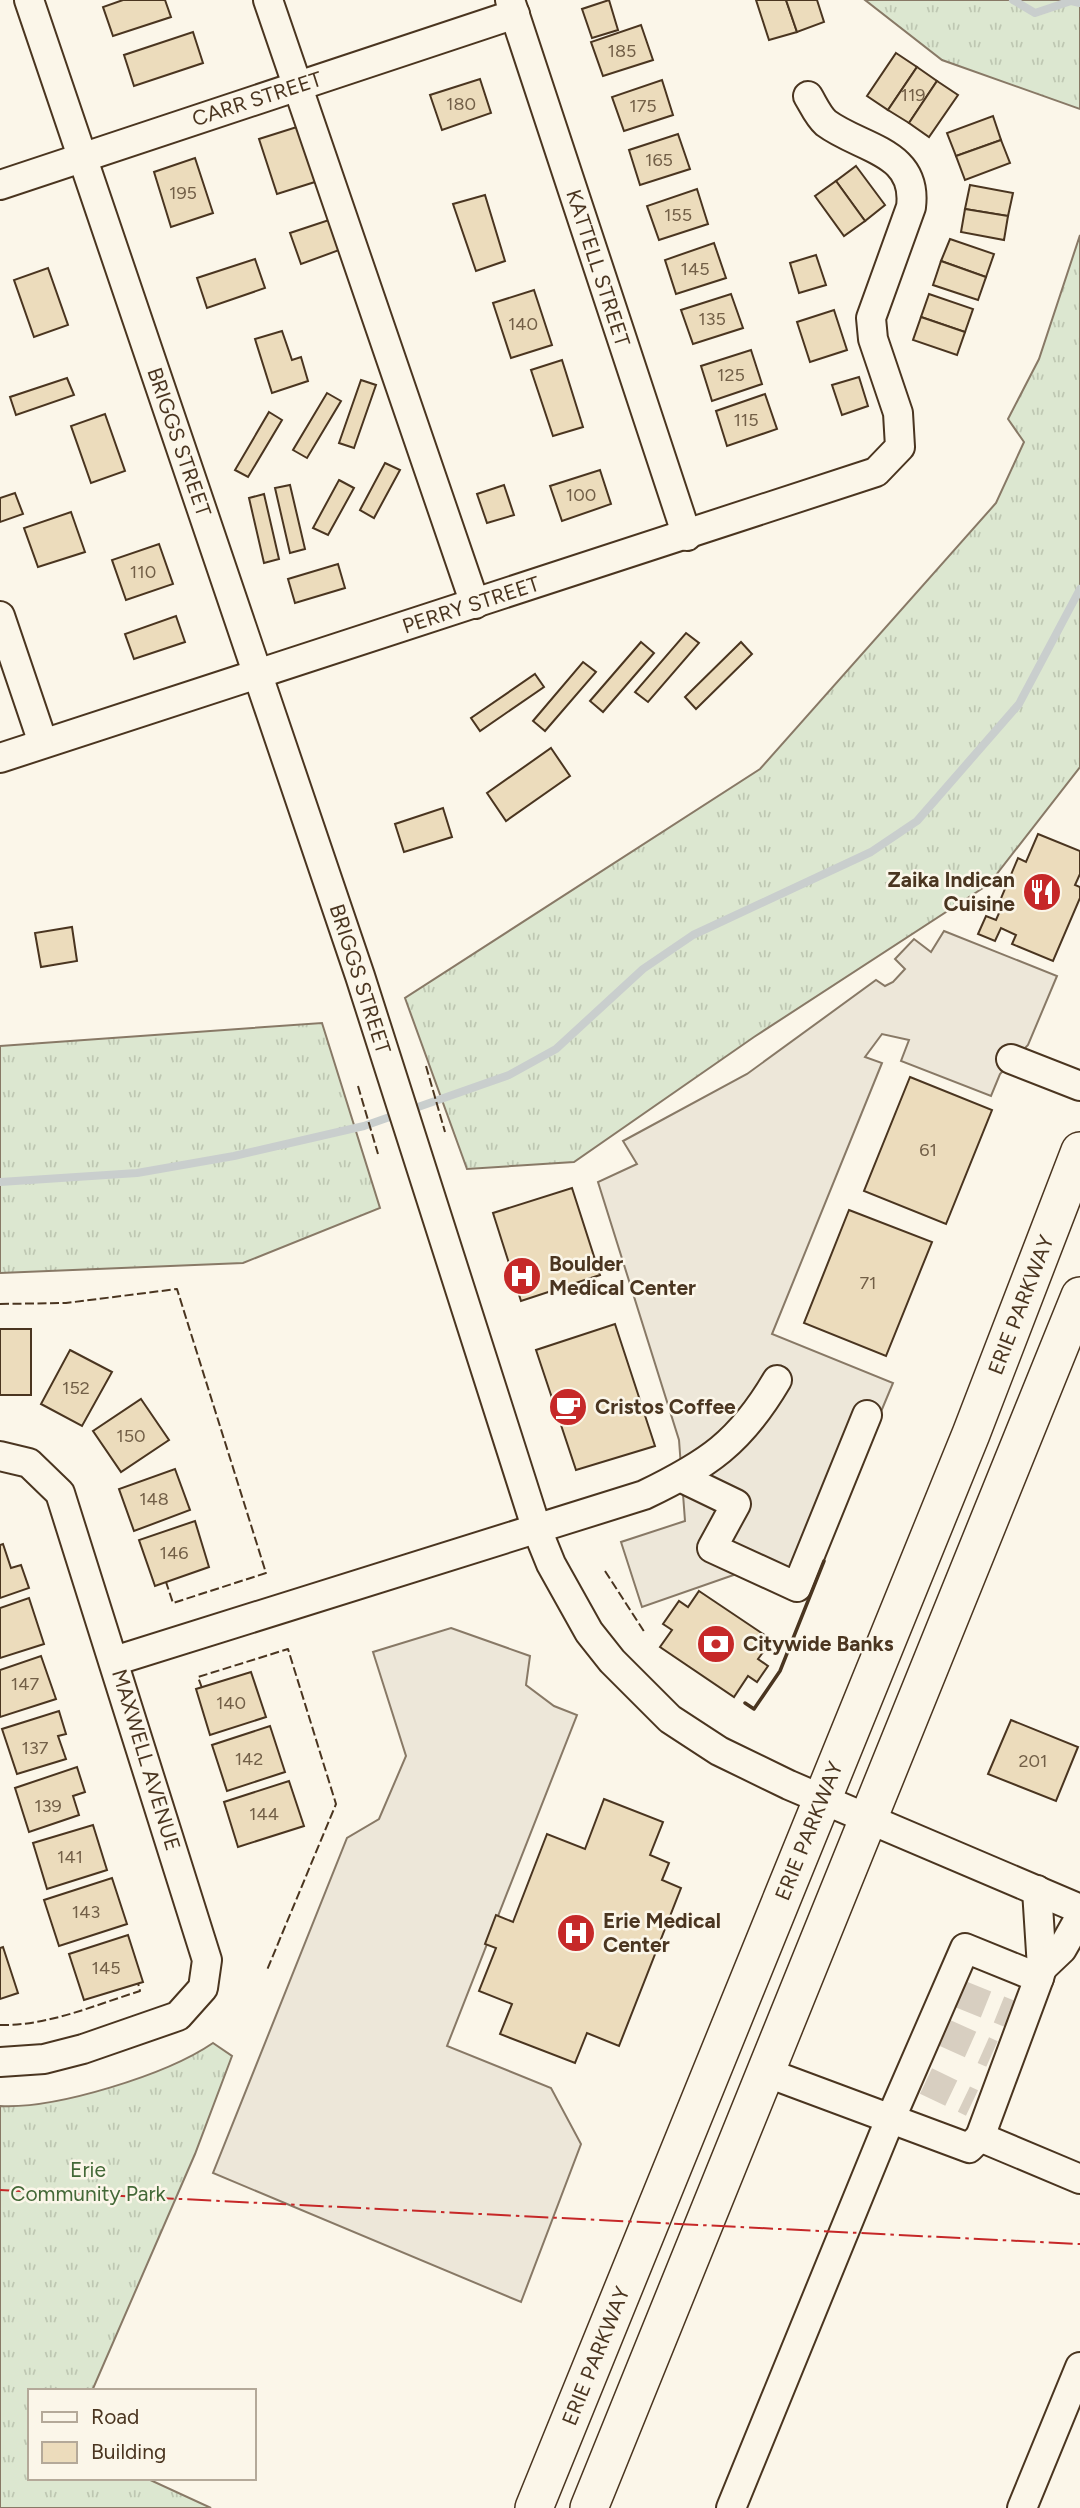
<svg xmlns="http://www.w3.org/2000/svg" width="1080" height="2508" viewBox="0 0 1080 2508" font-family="Figtree,sans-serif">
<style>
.grass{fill:url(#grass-tufts);stroke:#887966;stroke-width:2}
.parking{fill:#ede7d9;stroke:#887966;stroke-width:2}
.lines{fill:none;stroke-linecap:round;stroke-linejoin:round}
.stream{stroke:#c9cecd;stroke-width:8}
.building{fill:#ecdcbc;stroke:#4a3520;stroke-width:2}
.minor-tunnel{stroke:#d8cfc1;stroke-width:28;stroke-dasharray:28 14;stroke-linecap:butt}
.minor-casing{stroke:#4a3520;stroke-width:32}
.major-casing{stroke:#4a3520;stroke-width:40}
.minor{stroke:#fbf6e9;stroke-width:28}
.major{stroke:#fbf6e9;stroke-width:37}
.fence{stroke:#4a3520;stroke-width:2;stroke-dasharray:9 3.5;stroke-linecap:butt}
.wall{stroke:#4a3520;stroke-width:3.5}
.power{stroke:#c62828;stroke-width:2;stroke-dasharray:24 5 3.5 5;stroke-linecap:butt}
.labels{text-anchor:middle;stroke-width:5;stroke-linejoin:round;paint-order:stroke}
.number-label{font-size:18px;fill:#725f47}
.street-label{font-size:21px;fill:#4a3520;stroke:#fbf6e9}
.poi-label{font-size:21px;font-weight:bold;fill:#4a3520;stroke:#fbf6e9;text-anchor:start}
.park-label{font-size:21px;fill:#436837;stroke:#fbf6e9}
</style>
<defs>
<pattern id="grass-tufts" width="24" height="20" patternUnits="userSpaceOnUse" patternTransform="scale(1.75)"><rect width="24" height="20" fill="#dce7d0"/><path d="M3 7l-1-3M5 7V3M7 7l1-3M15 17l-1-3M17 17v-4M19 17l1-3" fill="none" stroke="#bec7b2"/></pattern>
</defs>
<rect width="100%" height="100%" fill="#fbf6e9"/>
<!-- grass -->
<g class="grass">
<polygon points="865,0 1080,0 1080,109 942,60"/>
<polygon points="1080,235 1080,767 989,884 754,1037 574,1162 467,1169 405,998 760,769 996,503 1024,442 1008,419 1039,359"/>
<polygon points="322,1023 380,1208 243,1263 0,1273 0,1046"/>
<path d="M 213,2043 L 232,2056 L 195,2154 L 92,2391 L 30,2391 L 30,2478 L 146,2478 L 211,2508 L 0,2508 L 0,2106 C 56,2109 166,2075 213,2043 Z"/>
</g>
<!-- parking -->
<g class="parking">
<polygon points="944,931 1057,976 1028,1045 1000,1074 991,1096 901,1061 909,1040 882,1034 865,1057 882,1063 772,1334 893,1383 809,1584 765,1564 642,1607 621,1542 685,1521 679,1440 598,1182 637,1164 623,1141 747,1074 876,980 885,986 893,982 905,969 895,959 914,939 931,952"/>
<polygon points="451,1628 530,1656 526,1685 554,1706 577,1715 447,2046 551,2088 581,2144 521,2302 213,2173 347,1838 379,1819 406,1756 373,1652"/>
</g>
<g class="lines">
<!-- stream -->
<g class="stream">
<polyline points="1013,0 1035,13 1071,1 1080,3"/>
<polyline points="0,1182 137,1173 234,1156 364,1126 509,1075 556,1049 643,969 693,935 871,852 917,821 1019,704 1080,589"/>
</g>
</g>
<!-- building -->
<g class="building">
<polygon points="123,0 165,0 171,17 113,36 103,7"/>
<polygon points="609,0 618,30 592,38 582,9"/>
<polygon points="756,0 786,0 797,32 769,40"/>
<polygon points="786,0 817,0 824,22 797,32"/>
<polygon points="641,25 653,60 603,76 591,42"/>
<polygon points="193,32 203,63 134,86 124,55"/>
<polygon points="896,53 917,67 888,110 867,96"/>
<polygon points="917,67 937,81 909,123 888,110"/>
<polygon points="480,79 491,113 442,130 430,95"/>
<polygon points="662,80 673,115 624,131 612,97"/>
<polygon points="937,81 958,95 929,137 909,123"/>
<polygon points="993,116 1001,140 956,156 947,133"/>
<polygon points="300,126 318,181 277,194 259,139"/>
<polygon points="678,134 690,169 640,185 629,150"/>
<polygon points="1001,140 1010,163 965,180 956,156"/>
<polygon points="195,158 213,213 171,227 154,172"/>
<polygon points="856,166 885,205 865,221 836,181"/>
<polygon points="836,181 865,221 844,236 815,196"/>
<polygon points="970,185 1013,193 1008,216 965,209"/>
<polygon points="697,189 708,224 659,240 647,206"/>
<polygon points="485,195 505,261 476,271 453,204"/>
<polygon points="965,209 1008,216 1004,240 961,232"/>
<polygon points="332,219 342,249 301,264 290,233"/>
<polygon points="950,239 994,254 986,277 941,261"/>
<polygon points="714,243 726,278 676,294 665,260"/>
<polygon points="816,255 826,285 799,293 790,263"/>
<polygon points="255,259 265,288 207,308 197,278"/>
<polygon points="941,261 986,277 978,300 933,285"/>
<polygon points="48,268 68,325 34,337 14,280"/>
<polygon points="534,290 552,345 511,358 493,303"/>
<polygon points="731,294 743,328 693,344 681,310"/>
<polygon points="929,294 973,309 965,332 921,317"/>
<polygon points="834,310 847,350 810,362 797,322"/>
<polygon points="921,317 965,332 957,355 913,340"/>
<polygon points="282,331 292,360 301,357 308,381 272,393 255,339"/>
<polygon points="751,350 762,384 712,401 701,366"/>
<polygon points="562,360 583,427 553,436 531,370"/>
<polygon points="859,377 868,406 842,415 832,385"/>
<polygon points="67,378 74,395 16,415 10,397"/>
<polygon points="361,380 376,385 354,448 339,443"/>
<polygon points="327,393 341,401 307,458 293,450"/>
<polygon points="765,394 777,429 727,446 716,411"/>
<polygon points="269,412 282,420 248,477 235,470"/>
<polygon points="105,414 125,471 91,483 71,426"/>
<polygon points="385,463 400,470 374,518 360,510"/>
<polygon points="600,470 611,504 562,521 550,486"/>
<polygon points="339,480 354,488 328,535 313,528"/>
<polygon points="290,485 305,549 290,553 275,488"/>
<polygon points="504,485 514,515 487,523 477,494"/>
<polygon points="15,493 23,514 0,522 0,498"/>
<polygon points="264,494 279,559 264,563 249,498"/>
<polygon points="71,512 85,552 38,567 24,528"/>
<polygon points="159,544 173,584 126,600 112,560"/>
<polygon points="338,564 345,588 295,603 288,579"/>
<polygon points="176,616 185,642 134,659 125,634"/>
<polygon points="686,633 699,643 648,702 635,692"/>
<polygon points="641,642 654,653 603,712 590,701"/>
<polygon points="741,642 752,654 696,709 685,697"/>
<polygon points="583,662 596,672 545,731 533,721"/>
<polygon points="535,674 544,687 480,731 471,718"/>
<polygon points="551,748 570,776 506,821 487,793"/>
<polygon points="443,808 452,837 404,852 395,824"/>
<polygon points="1038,834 1080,851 1080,874 1075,885 1080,887 1080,898 1053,961 1012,944 1016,935 1001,928 995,941 978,934 986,916 996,920 1003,904 999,903 1018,858 1026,862"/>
<polygon points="72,927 77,961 41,967 35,933"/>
<polygon points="910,1077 992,1110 946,1224 864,1191"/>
<polygon points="572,1188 600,1275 521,1301 493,1213"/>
<polygon points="849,1210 932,1242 886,1356 804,1323"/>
<polygon points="615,1324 655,1446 576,1470 536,1350"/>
<rect x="0" y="1329" width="31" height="66"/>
<polygon points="70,1350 112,1372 82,1426 41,1404"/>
<polygon points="141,1399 169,1440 121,1472 93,1431"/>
<polygon points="175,1469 190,1510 134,1531 119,1489"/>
<polygon points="195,1521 209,1567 155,1586 139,1540"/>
<polygon points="3,1544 11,1568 21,1565 29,1588 0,1598 0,1545"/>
<polygon points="699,1591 772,1640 758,1659 768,1666 757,1682 748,1676 734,1697 660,1647 672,1630 663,1624 679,1601 688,1607"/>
<polygon points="29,1598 44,1644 0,1658 0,1608"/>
<polygon points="41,1656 56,1699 0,1717 0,1670"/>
<polygon points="251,1672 266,1717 210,1735 196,1689"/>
<polygon points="59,1711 66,1734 58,1736 66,1759 17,1774 2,1729"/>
<polygon points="1011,1720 1078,1747 1056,1801 988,1774"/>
<polygon points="270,1726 285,1772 227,1791 212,1745"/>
<polygon points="77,1767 85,1792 73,1796 79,1815 29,1832 15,1788"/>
<polygon points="289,1781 304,1826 238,1847 224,1802"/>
<polygon points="604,1799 663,1822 650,1855 669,1863 662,1880 681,1888 619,2046 587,2033 575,2063 500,2034 512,2004 479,1991 496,1948 485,1944 496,1915 513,1922 547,1834 585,1849"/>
<polygon points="93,1825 107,1870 47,1889 33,1843"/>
<polygon points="112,1878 127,1924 59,1946 44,1900"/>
<polygon points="128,1935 143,1982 84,2000 69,1954"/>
<polygon points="3,1947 18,1993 0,1999 0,1948"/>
</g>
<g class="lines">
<!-- minor-tunnel -->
<g class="minor-tunnel">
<polyline points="960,1994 1010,2014"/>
<polyline points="945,2033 992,2054"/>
<polyline points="926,2081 972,2103"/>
</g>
<defs>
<g id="minor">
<polyline points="29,0 360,976 536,1527 551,1564 589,1632 612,1661 670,1719 719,1751 789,1785 1080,1909"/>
<polyline points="268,0 475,604"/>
<polyline points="510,0 687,536"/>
<polyline points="0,185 515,14"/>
<polyline points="0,616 43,743"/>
<path d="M 0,758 L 876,472 L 900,447 L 898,413 L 873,339 L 871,318 L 911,207 C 918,151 861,149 826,123 C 818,116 813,104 808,96"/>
<polyline points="1011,1059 1080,1086"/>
<polyline points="0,1456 29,1463 60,1493 207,1960 203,1988 178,2016 83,2049 44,2059 0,2062"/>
<polyline points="680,1477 736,1504 712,1548 797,1587 867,1415"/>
<path d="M 114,1661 L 644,1495 C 708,1464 740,1443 777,1380"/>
<polyline points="1037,1890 1042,1968 1039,1978"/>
<polyline points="1042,1968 1062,1949 1080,1917"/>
<polyline points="765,2072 969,2148 980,2137"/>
<polyline points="731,2508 884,2134 965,1948 1039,1978 980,2137 1080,2179"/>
<polyline points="1022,2508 1080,2367"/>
</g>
<g id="major">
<polyline points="534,2508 971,1434 1080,1151"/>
<polyline points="589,2508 1080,1296"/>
</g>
</defs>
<!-- minor casing -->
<use href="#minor" class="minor-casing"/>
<!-- major casing -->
<use href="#major" class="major-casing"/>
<!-- minor -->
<use href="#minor" class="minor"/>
<!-- major -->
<use href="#major" class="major"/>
<!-- fence -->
<g class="fence">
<polyline points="426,1066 445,1132"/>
<polyline points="358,1086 378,1154"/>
<polyline points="0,1304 66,1303 177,1289 266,1573 173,1603 166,1582"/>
<polyline points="605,1571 645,1633"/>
<polyline points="202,1688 198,1677 288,1649 336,1804 267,1970"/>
<path d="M 0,2025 C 48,2026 95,2005 140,1991 L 138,1983"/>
</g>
<!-- wall -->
<polyline class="wall" points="745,1703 754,1709 780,1671 824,1561"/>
<!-- power -->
<polyline class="power" points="0,2190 1080,2244"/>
</g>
<!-- icons -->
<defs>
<symbol id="restaurant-disc" viewBox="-11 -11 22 22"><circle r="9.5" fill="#c62828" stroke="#fbf6e9"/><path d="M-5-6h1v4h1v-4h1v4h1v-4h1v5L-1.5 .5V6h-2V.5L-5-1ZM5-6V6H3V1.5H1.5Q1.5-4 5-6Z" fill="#fff"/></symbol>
<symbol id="hospital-disc" viewBox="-11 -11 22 22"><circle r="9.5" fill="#c62828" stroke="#fbf6e9"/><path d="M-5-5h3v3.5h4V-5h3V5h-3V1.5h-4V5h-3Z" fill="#fff"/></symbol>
<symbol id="cafe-disc" viewBox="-11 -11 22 22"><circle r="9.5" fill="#c62828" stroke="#fbf6e9"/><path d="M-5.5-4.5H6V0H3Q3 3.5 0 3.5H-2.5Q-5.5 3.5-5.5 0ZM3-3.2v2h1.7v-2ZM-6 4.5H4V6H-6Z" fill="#fff"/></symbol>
<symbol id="bank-disc" viewBox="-11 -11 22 22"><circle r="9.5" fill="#c62828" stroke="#fbf6e9"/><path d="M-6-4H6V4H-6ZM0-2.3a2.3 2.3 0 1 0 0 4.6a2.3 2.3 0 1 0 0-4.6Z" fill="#fff"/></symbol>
</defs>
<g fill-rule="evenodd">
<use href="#restaurant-disc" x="1020" y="870" width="44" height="44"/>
<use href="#hospital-disc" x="500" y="1254" width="44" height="44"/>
<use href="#cafe-disc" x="546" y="1385" width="44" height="44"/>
<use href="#bank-disc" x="694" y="1622" width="44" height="44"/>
<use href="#hospital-disc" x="554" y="1911" width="44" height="44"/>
</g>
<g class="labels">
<!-- number labels -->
<g class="number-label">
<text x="622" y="57">185</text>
<text x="913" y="101">119</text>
<text x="461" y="110">180</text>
<text x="643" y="112">175</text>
<text x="659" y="166">165</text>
<text x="183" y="199">195</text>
<text x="678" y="221">155</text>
<text x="695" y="275">145</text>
<text x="712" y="325">135</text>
<text x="523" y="330">140</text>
<text x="731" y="381">125</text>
<text x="746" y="426">115</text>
<text x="581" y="501">100</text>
<text x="143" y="578">110</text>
<text x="928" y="1156">61</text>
<text x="868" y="1289">71</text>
<text x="76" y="1394">152</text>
<text x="131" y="1442">150</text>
<text x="154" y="1505">148</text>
<text x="174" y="1559">146</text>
<text x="25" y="1690">147</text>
<text x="231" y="1709">140</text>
<text x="35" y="1754">137</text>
<text x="249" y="1765">142</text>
<text x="1033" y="1767">201</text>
<text x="48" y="1812">139</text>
<text x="264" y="1820">144</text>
<text x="70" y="1863">141</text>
<text x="86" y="1918">143</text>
<text x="106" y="1974">145</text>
</g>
<!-- street labels -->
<g class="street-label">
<text transform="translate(257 99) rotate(-18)" y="7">CARR STREET</text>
<text transform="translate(598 268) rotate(72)" y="7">KATTELL STREET</text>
<text transform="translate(179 442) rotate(71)" y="7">BRIGGS STREET</text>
<text transform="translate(471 605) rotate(-18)" y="7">PERRY STREET</text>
<text transform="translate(360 979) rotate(72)" y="7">BRIGGS STREET</text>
<text transform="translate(1021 1305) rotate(-69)" y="7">ERIE PARKWAY</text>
<text transform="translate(146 1760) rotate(73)" y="7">MAXWELL AVENUE</text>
<text transform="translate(809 1831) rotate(-68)" y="7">ERIE PARKWAY</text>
<text transform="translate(596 2356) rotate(-68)" y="7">ERIE PARKWAY</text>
</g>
<!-- poi labels -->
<g class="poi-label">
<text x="1015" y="887" text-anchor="end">Zaika Indican<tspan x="1015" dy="24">Cuisine</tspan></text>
<text x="549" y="1271">Boulder<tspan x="549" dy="24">Medical Center</tspan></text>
<text x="595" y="1414">Cristos Coffee</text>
<text x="743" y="1651">Citywide Banks</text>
<text x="603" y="1928">Erie Medical<tspan x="603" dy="24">Center</tspan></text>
</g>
<!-- park labels -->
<g class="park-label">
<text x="88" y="2177">Erie<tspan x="88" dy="24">Community Park</tspan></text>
</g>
</g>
<!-- legend -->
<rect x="28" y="2389" width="228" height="91" fill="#fbf6e9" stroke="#b4a999" stroke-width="2"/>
<rect x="42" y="2412" width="35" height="10" fill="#fbf6e9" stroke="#b4a999" stroke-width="2"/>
<text x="91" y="2424" font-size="21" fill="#4a3520">Road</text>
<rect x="42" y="2442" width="35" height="21" fill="#ecdcbc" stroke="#b4a999" stroke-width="2"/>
<text x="91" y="2459" font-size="21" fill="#4a3520">Building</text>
</svg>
